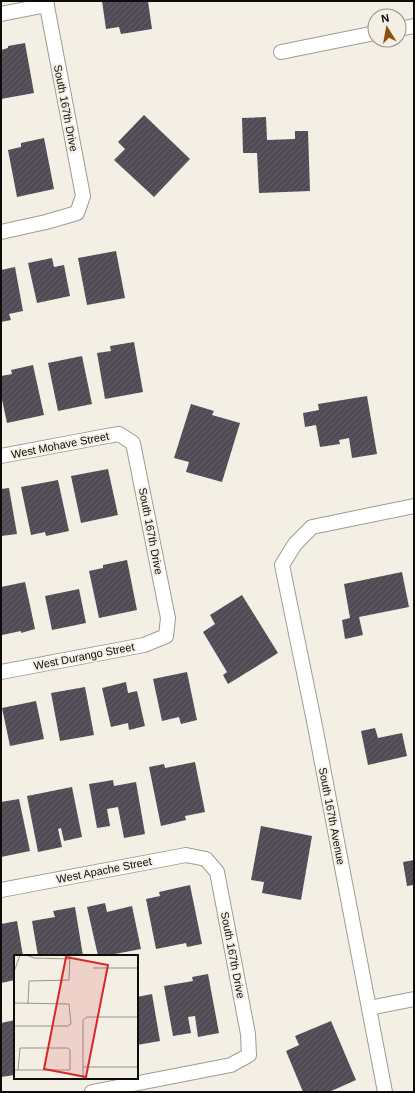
<svg xmlns="http://www.w3.org/2000/svg" width="415" height="1093" viewBox="0 0 415 1093" font-family="Helvetica,sans-serif">
<style>
.building{fill:url(#building-hatch)}
.lines{fill:none;stroke-linecap:round;stroke-linejoin:round}
.minor-casing{stroke:#9f9c92;stroke-width:16}
.minor{stroke:#fff;stroke-width:14}
.labels{text-anchor:middle;stroke-width:4;stroke-linejoin:round;paint-order:stroke}
.street-label{font-size:11px;fill:#0d0c08;stroke:#f3efe5}
.inset-road{fill:none;stroke:#97948d;stroke-width:1}
.view{fill:#d62828;fill-opacity:0.15;stroke:#d62828;stroke-width:2}
.inset-edge{fill:none;stroke:#0d0c08;stroke-width:2}
</style>
<defs>
<pattern id="building-hatch" width="6" height="6" patternUnits="userSpaceOnUse"><rect width="6" height="6" fill="#4f4c55"/><path d="M-1 1l2-2M0 6l6-6M5 7l2-2" fill="none" stroke="#646168"/></pattern>
</defs>
<rect width="100%" height="100%" fill="#f3efe5"/>
<!-- building -->
<g class="building">
<polygon points="102,1 148,1 152,29 121,34 119,27 106,29"/>
<polygon points="25,43 34,93 1,99 1,50 8,48 8,46"/>
<polygon points="144,115 190,159 154,197 114,160 125,149 118,142"/>
<polygon points="266,117 267,140 295,139 295,131 308,131 310,191 259,193 257,153 243,153 242,118"/>
<polygon points="44,138 54,189 17,197 8,150 21,147 21,143"/>
<polygon points="116,251 125,298 87,305 78,258"/>
<polygon points="52,258 54,267 64,265 70,296 37,303 28,263"/>
<polygon points="15,267 23,311 9,314 11,320 1,322 1,270"/>
<polygon points="134,342 143,392 105,399 97,353 111,351 110,346"/>
<polygon points="82,356 92,404 58,411 48,363"/>
<polygon points="33,365 44,415 7,423 1,395 1,376 12,374 11,370"/>
<polygon points="367,396 377,454 352,458 349,438 339,440 340,444 320,447 316,425 305,427 303,413 319,410 318,404"/>
<polygon points="191,404 214,411 212,415 240,423 222,482 186,472 189,462 174,458"/>
<polygon points="108,469 118,515 81,523 71,476"/>
<polygon points="58,480 69,531 46,536 45,532 31,535 21,487"/>
<polygon points="9,488 17,534 1,536 1,489"/>
<polygon points="127,560 137,610 99,618 89,571 103,568 103,565"/>
<polygon points="402,572 409,607 359,617 363,635 345,639 342,620 350,618 344,584"/>
<polygon points="25,582 35,629 21,633 21,631 2,635 1,587"/>
<polygon points="79,589 86,623 52,630 45,596"/>
<polygon points="242,595 278,653 228,684 223,675 227,672 203,632 215,624 210,615"/>
<polygon points="187,672 197,720 181,724 179,717 162,721 153,679"/>
<polygon points="126,682 128,693 137,691 145,726 129,730 128,723 111,727 102,688"/>
<polygon points="85,687 94,735 60,741 51,693"/>
<polygon points="36,701 44,739 10,746 2,708"/>
<polygon points="375,728 378,738 402,733 407,756 368,765 361,731"/>
<polygon points="195,762 205,812 185,816 186,820 161,826 149,767 164,764 165,768"/>
<polygon points="113,780 114,786 136,782 145,834 124,838 118,807 107,809 110,826 97,828 89,784"/>
<polygon points="72,787 82,837 64,841 61,828 58,829 62,847 38,852 27,796"/>
<polygon points="19,799 30,851 1,857 1,802"/>
<polygon points="261,826 312,836 301,900 262,893 264,882 251,880"/>
<polygon points="414,860 414,885 407,886 403,862"/>
<polygon points="190,885 202,944 187,947 186,943 156,949 146,899 160,896 159,892"/>
<polygon points="105,903 107,912 132,906 141,949 115,954 116,956 98,956 87,907"/>
<polygon points="75,907 83,956 38,956 32,921 55,917 53,911"/>
<polygon points="17,921 23,956 15,956 15,980 1,983 1,924"/>
<polygon points="208,974 219,1033 198,1037 195,1016 188,1017 191,1033 173,1036 164,986 193,981 192,977"/>
<polygon points="152,994 160,1041 137,1045 137,997"/>
<polygon points="15,1020 15,1075 1,1077 1,1023"/>
<polygon points="331,1021 356,1080 329,1092 303,1092 286,1051 299,1045 295,1036"/>
</g>
<g class="lines">
<defs>
<g id="minor">
<polyline points="1,14 47,5"/>
<polyline points="399,29 414,26"/>
<polyline points="281,52 375,33"/>
<polyline points="1,232 46,222 77,213 83,196 46,1"/>
<polyline points="1,456 96,438 119,434 133,443 168,618 166,636 144,645 1,672"/>
<polyline points="1,890 186,855 206,859 217,872 248,1034 249,1055 231,1065 92,1092"/>
<polyline points="369,1008 414,999"/>
<polyline points="385,1092 314,721 282,565 295,544 312,527 414,506"/>
</g>
</defs>
<!-- minor casing -->
<use href="#minor" class="minor-casing"/>
<!-- minor -->
<use href="#minor" class="minor"/>
</g>
<g class="labels">
<!-- street labels -->
<g class="street-label">
<text transform="translate(66 108) rotate(79)" y="4">South 167th Drive</text>
<text transform="translate(60 445) rotate(-11)" y="4">West Mohave Street</text>
<text transform="translate(151 531) rotate(79)" y="4">South 167th Drive</text>
<text transform="translate(84 656) rotate(-11)" y="4">West Durango Street</text>
<text transform="translate(332 816) rotate(79)" y="4">South 167th Avenue</text>
<text transform="translate(104 870) rotate(-11)" y="4">West Apache Street</text>
<text transform="translate(233 955) rotate(79)" y="4">South 167th Drive</text>
</g>
</g>
<!-- overview -->
<g transform="translate(14 955)">
<rect width="124" height="124" fill="#f3efe5"/>
<path class="inset-road" d="M 12,0 L 20,3 L 56,4M 79,13 L 124,13M 0,17 L 6,0M 0,48 L 55,49 L 57,69 L 54,71 L 0,71M 14,49 L 15,26 L 55,25 L 56,0M 69,112 L 124,112M 0,115 L 56,115 L 56,95 L 54,93 L 6,93 L 4,115M 69,124 L 69,65 L 73,62 L 124,62"/>
<path class="view" d="M 52,2 L 94,10 L 72,122 L 30,114 Z"/>
<rect width="124" height="124" class="inset-edge"/>
</g>
<!-- border -->
<rect width="415" height="1093" fill="none" stroke="#0d0c08" stroke-width="4"/>
<!-- north arrow -->
<g transform="translate(387 28) rotate(349)"><circle r="19" fill="#f3efe5" stroke="#97948d"/>
<path d="M0-3L7 15L0 10L-7 15Z" fill="#8c500e"/>
<text y="-6" font-size="11" font-weight="bold" text-anchor="middle" fill="#0d0c08">N</text>
</g>
</svg>
